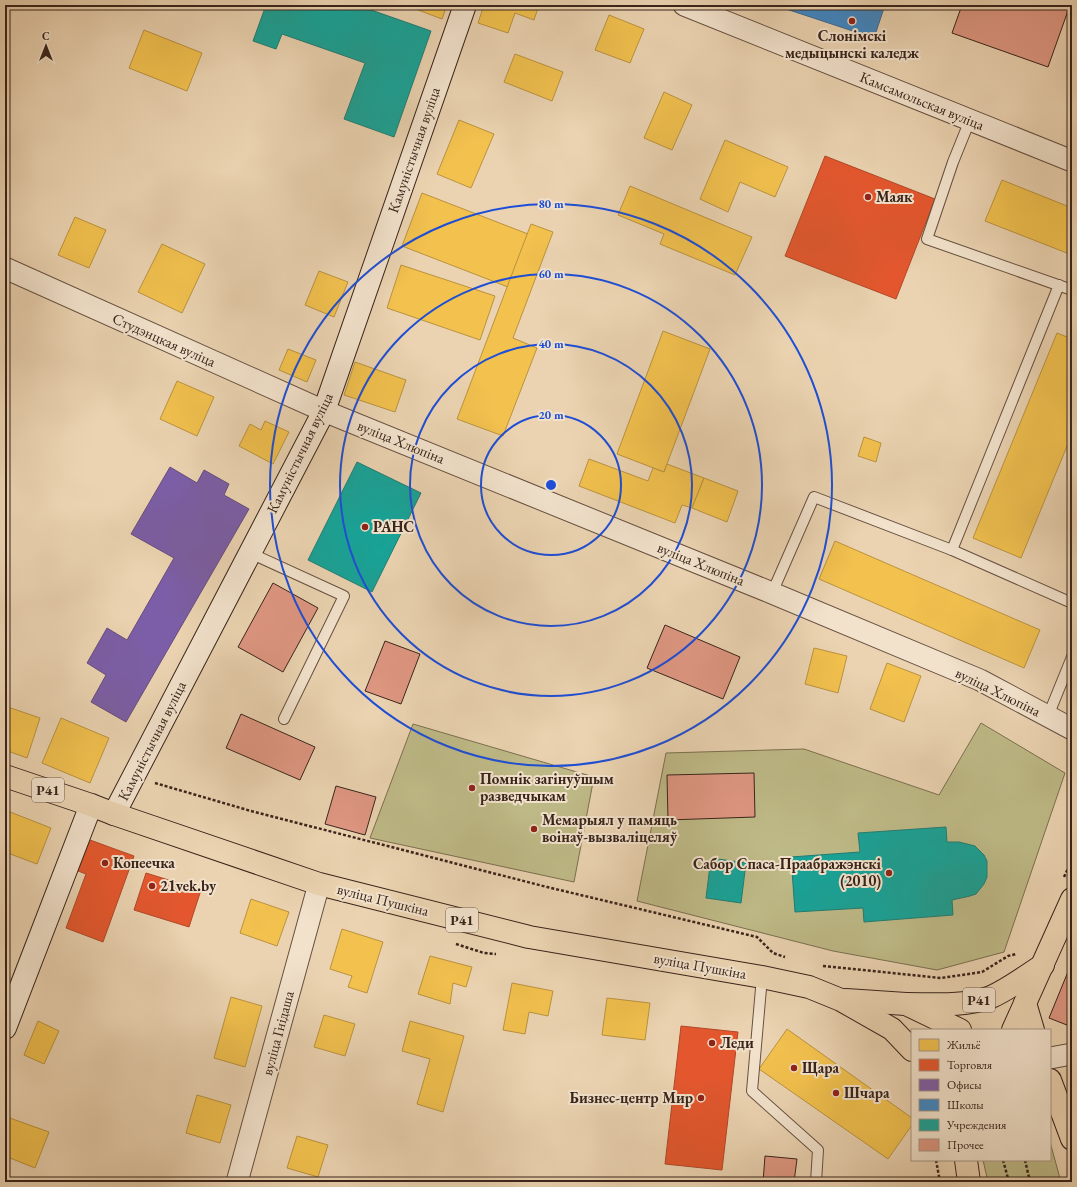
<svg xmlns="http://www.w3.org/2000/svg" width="1077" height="1187" viewBox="0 0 1077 1187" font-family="'EB Garamond',serif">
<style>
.green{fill:#beba87;stroke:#7c6f51}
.homes{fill:#f2c14e;stroke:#ba923f}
.shops{fill:#e4572e;stroke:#b14828}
.offices{fill:#7b5ea7;stroke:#674d7d}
.schools{fill:#3f88c5;stroke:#3d6a92}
.public{fill:#17a398;stroke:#217d72}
.building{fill:#df9782;stroke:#39241b}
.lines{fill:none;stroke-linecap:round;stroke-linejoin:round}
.lane-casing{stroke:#665040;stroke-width:12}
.street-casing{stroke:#665040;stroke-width:23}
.secondary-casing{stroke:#39241b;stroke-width:24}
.primary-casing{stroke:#39241b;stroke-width:24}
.path{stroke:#39241b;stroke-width:2.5;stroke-dasharray:3 2;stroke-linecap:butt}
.lane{stroke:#f2e2cc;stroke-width:10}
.street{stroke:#f2e2cc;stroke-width:21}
.secondary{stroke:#f2e2cc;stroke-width:22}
.primary{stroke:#ebd3b1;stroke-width:22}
.ring{fill:none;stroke:#1d4ed8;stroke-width:2}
.poi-dot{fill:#8f2418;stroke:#f2e2cc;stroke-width:1.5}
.labels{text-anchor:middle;stroke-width:4;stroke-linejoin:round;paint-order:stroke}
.shield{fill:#f2e2cc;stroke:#705d50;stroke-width:1}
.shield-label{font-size:14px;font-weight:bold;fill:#39241b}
.poi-label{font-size:15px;font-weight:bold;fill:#39241b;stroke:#f2e2cc;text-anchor:start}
.street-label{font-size:15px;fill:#39241b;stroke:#f2e2cc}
.centre{fill:#1d4ed8;stroke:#f2e2cc;stroke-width:2}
.ring-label{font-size:12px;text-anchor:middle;font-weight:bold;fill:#1d4ed8;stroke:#f2e2cc;stroke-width:4;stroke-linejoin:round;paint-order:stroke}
</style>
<rect width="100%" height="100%" fill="#ebd3b1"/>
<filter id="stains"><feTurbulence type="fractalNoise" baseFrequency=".005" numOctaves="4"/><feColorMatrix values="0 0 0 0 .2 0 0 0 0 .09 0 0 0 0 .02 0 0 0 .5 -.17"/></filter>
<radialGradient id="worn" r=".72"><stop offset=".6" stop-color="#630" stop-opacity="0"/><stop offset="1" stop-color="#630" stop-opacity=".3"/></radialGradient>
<!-- green -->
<g class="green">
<polygon points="981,723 1065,773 1004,952 937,970 833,951 637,901 666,753 804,749 939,795"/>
<polygon points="413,724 594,777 574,882 370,838"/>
<polygon points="1050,1142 1061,1182 988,1182 983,1160 1050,1160"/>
</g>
<!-- homes -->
<g class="homes">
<polygon points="405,5 447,5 442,19"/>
<polygon points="484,5 539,5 534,20 515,13 508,33 478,23"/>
<polygon points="609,15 644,29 630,63 595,50"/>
<polygon points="144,30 202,53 187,91 129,68"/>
<polygon points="515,54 563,72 552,101 504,82"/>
<polygon points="664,92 692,105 672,150 644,138"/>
<polygon points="459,120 494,134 471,188 437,174"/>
<polygon points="725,140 788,167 775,197 740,182 728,212 700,199"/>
<polygon points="1002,180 1072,208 1072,255 985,221"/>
<polygon points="630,186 752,237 735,275 660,244 664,234 618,215"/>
<polygon points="422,193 528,234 508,287 402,246"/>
<polygon points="75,217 106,230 89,268 58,255"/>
<polygon points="531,224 553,232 513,338 537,348 503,436 457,419"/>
<polygon points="162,244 205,264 182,313 138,292"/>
<polygon points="401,265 495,296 480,340 387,308"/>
<polygon points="319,271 348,282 334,317 305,305"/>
<polygon points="663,331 710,349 664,472 617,454"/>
<polygon points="1057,333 1072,339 1072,434 1021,558 973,538"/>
<polygon points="288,349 316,360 307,382 279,370"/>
<polygon points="355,362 406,380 395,412 344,395"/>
<polygon points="177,381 214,397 197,436 160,419"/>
<polygon points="265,421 289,432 273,464 239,446 250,424 261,430"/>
<polygon points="864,437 881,443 876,462 858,456"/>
<polygon points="589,459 648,481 653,468 664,472 667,464 704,478 692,508 682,505 675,523 579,486"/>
<polygon points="704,478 738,491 727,522 692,508"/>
<polygon points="835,541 1040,630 1024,668 819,579"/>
<polygon points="814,648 847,656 838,693 805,684"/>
<polygon points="887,663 921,676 904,722 870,709"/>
<polygon points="5,706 40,718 27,758 5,750"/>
<polygon points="61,718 109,738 90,783 42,763"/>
<polygon points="5,810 51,828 37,864 5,852"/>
<polygon points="251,899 289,912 277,946 240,933"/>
<polygon points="342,929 383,942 367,993 348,987 352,976 330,969"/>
<polygon points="430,956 472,967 466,987 453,983 450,1004 418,994"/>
<polygon points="512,983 553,991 548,1016 529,1012 525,1034 503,1030"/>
<polygon points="231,997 262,1006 245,1067 214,1058"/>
<polygon points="607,998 650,1003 645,1040 602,1035"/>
<polygon points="324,1015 355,1024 345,1056 314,1047"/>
<polygon points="38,1021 59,1031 44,1064 24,1055"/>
<polygon points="410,1021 464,1036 443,1112 417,1104 430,1059 402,1051"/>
<polygon points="787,1029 912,1118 912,1125 888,1159 759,1069"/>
<polygon points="197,1095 231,1105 220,1143 186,1133"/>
<polygon points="7,1117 49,1132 35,1168 5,1156 5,1122"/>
<polygon points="297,1136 328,1145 318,1177 287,1168"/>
</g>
<!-- shops -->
<g class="shops">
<polygon points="825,156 935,199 896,299 785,256"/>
<polygon points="90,840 134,856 103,942 66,928 86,874 78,871"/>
<polygon points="146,873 201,890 189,927 134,910"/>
<polygon points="681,1026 738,1032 722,1170 665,1164"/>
</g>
<!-- offices -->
<polygon class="offices" points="170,467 197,483 204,470 229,484 224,495 249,509 126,722 91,702 106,675 87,663 107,628 127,640 174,558 131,534"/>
<!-- schools -->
<polygon class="schools" points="774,5 885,5 874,38"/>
<!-- public -->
<g class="public">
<polygon points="266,5 357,5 431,31 394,137 344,119 365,63 282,34 276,49 253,41"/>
<polygon points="357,462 421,493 372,592 308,560"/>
<polygon points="946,827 947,842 959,842 975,846 984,855 987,861 987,877 984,884 976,894 970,896 952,900 953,915 864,922 863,908 795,912 791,857 860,852 858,833"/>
<polygon points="711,858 746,863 741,903 706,898"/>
</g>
<!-- building -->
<g class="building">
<polygon points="962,5 1070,5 1048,67 952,33"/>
<polygon points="273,583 318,608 283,672 238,647"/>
<polygon points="665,625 740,657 723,699 647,668"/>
<polygon points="385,641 420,654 401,704 365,691"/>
<polygon points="241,714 315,747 300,780 226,748"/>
<polygon points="754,773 755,817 668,820 667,775"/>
<polygon points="336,786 376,797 365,835 325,824"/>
<polygon points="1072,962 1072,1027 1049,1018"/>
<polygon points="765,1156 797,1159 794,1182 763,1182"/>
</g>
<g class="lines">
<defs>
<g id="lane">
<polyline points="970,120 953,162 927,239 1072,290"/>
<polyline points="952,550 1059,285"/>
<polyline points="250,553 344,596 284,719"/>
<polyline points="772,593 814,497 952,550 1072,603"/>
<polyline points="1048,716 1072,657"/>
<polyline points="762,977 752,1091 818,1150 816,1182"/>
</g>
<g id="street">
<polyline points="684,5 1072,161"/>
<polyline points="5,268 324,411 772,593 980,680 1072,729"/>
<polyline points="1050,1058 1072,1054"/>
<polyline points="237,1182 319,884"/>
</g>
<g id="secondary">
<polyline points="114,814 324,411 465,5"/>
<polyline points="5,1028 91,805"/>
</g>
<g id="primary">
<polyline points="5,776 91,805 114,814 319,884 529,937 762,977 809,987 841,1000 892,1029 912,1050"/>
<polyline points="846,1000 906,1004 960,1030"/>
<polyline points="1025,1003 1033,1030"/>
<path d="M 906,1004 C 933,1004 964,1007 991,997 C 1009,989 1026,976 1043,965"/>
<polyline points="1013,1030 1072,899"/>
<polyline points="1050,1080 1072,1139"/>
<polyline points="966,1160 969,1182"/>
</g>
</defs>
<!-- lane casing -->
<use href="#lane" class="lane-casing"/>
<!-- street casing -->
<use href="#street" class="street-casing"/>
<!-- secondary casing -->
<use href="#secondary" class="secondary-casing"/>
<!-- primary casing -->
<use href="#primary" class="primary-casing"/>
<!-- path -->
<g class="path">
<polyline points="155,783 251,811 547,887 757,937 773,953 785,957"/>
<polyline points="1064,877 1072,860"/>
<polyline points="456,944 484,953 496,954"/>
<polyline points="823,966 941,978 982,972 1008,956 1016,954"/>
<polyline points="936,1160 940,1182"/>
<polyline points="1003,1160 1009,1182"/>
<polyline points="1025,1160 1030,1182"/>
</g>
<!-- lane -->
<use href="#lane" class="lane"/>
<!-- street -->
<use href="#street" class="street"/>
<!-- secondary -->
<use href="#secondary" class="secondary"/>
<!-- primary -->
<use href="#primary" class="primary"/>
</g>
<!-- distance rings -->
<g class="ring">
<circle cx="551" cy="485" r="70"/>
<circle cx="551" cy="485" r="141"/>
<circle cx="551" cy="485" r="211"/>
<circle cx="551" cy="485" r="281"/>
</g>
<!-- markers -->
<g class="poi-dot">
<circle cx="852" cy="21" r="4"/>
<circle cx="868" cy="197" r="4"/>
<circle cx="365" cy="527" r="4"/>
<circle cx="472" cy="788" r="4"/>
<circle cx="534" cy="829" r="4"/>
<circle cx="105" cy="863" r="4"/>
<circle cx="889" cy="873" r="4"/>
<circle cx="152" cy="886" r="4"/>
<circle cx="712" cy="1043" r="4"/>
<circle cx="794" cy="1068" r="4"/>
<circle cx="836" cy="1093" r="4"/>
<circle cx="701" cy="1098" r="4"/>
</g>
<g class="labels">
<!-- shield labels -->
<g class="shield">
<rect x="32" y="778" width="32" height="24" rx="3"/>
<rect x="446" y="908" width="32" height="24" rx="3"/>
<rect x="963" y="988" width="32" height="24" rx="3"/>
</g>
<g class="shield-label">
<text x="48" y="795">Р41</text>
<text x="462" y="925">Р41</text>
<text x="979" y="1005">Р41</text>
</g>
<!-- poi labels -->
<g class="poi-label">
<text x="852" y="41" text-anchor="middle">Слонімскі<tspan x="852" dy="17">медыцынскі каледж</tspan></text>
<text x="876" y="202">Маяк</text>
<text x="373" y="532">РАНС</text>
<text x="480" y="784">Помнік загінуўшым<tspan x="480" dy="17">разведчыкам</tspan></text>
<text x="542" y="825">Мемарыял у памяць<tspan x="542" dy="17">воінаў-вызваліцеляў</tspan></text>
<text x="113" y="868">Копеечка</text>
<text x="881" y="869" text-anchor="end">Сабор Спаса-Праабражэнскі<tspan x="881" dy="17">(2010)</tspan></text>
<text x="160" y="891">21vek.by</text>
<text x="720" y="1048">Леди</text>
<text x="802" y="1073">Щара</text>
<text x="844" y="1098">Шчара</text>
<text x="693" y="1103" text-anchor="end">Бизнес-центр Мир</text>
</g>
<!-- street labels -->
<g class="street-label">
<text transform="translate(922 101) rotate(22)" y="5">Камсамольская вуліца</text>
<text transform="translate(414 150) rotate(-71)" y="5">Камуністычная вуліца</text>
<text transform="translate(164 340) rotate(24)" y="5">Студэнцкая вуліца</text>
<text transform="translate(401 442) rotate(22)" y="5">вуліца Хлюпіна</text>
<text transform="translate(300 453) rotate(-64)" y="5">Камуністычная вуліца</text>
<text transform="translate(701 564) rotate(22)" y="5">вуліца Хлюпіна</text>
<text transform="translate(998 692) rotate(26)" y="5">вуліца Хлюпіна</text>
<text transform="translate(152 741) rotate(-63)" y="5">Камуністычная вуліца</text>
<text transform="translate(383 900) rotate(14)" y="5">вуліца Пушкіна</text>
<text transform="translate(700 966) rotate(10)" y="5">вуліца Пушкіна</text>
<text transform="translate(278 1033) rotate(-75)" y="5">вуліца Гнідаша</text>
</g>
</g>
<circle cx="551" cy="485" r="6" class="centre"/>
<g class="ring-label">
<text x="551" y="208">80 m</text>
<text x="551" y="278">60 m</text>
<text x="551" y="348">40 m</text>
<text x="551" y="419">20 m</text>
</g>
<!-- margin -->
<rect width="1077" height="1187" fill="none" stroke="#ebd3b1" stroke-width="20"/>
<rect x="6" y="6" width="1065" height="1175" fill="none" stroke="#39241b" stroke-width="2"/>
<rect x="10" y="10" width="1057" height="1167" fill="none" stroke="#39241b"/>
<!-- legend -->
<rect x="911" y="1029" width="140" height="132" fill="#f2e2cc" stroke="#a89685"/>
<rect x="919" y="1039" width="20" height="12" fill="#f2c14e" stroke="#a89685"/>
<text x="947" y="1049" font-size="12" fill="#39241b">Жильё</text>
<rect x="919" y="1059" width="20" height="12" fill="#e4572e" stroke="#a89685"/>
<text x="947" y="1069" font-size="12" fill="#39241b">Торговля</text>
<rect x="919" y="1079" width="20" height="12" fill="#7b5ea7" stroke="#a89685"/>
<text x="947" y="1089" font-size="12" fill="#39241b">Офисы</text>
<rect x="919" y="1099" width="20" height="12" fill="#3f88c5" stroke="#a89685"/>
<text x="947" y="1109" font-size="12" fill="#39241b">Школы</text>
<rect x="919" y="1119" width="20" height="12" fill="#17a398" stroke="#a89685"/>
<text x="947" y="1129" font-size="12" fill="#39241b">Учреждения</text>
<rect x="919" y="1139" width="20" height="12" fill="#df9782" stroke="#a89685"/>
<text x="947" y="1149" font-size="12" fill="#39241b">Прочее</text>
<!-- north arrow -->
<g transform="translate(46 46)" stroke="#f2e2cc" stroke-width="3" paint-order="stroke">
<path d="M0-3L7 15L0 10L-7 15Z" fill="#39241b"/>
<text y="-6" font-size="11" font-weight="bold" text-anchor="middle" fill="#39241b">С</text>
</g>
<rect width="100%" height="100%" filter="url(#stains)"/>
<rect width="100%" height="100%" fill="url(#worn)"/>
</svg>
